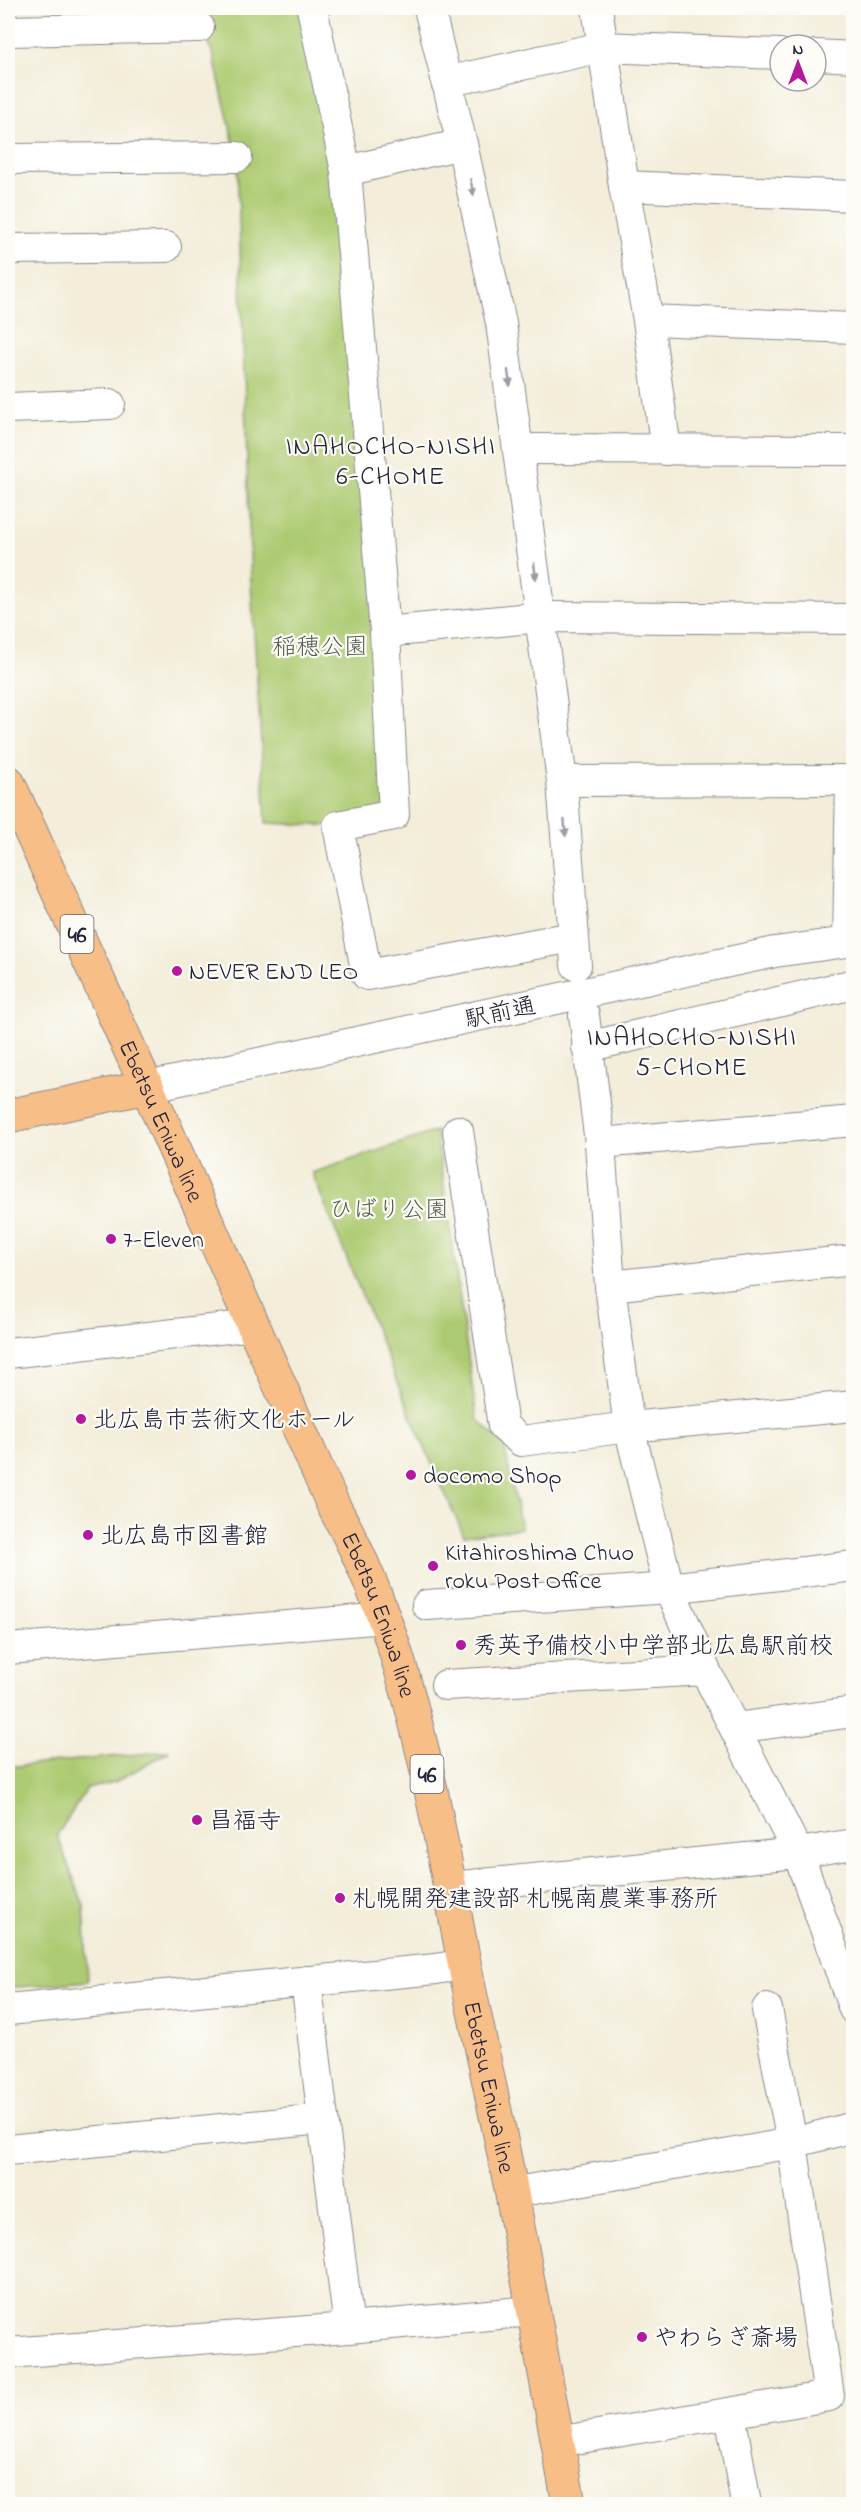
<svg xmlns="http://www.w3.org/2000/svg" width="861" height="2512" viewBox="0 0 861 2512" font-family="'Indie Flower','Klee One',sans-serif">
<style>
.green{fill:#adcb72;stroke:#687656;stroke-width:1.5}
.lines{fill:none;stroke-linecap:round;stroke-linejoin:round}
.minor-casing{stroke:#8a888a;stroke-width:32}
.major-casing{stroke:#8a888a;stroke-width:35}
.minor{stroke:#fff;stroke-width:30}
.major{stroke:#f7be88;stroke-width:33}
.oneway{fill:#9c9ca7}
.poi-dot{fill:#b5179e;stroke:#fdfcf7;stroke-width:2}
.labels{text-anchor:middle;stroke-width:4.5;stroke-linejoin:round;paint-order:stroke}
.shield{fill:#fdfcf7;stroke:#646373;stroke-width:1.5}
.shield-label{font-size:22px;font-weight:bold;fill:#22223b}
.park-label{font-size:24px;fill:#535d4e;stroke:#fdfcf7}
.poi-label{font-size:24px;fill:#22223b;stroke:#fdfcf7;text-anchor:start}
.street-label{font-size:24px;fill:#22223b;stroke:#fdfcf7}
.neighbourhood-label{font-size:26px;letter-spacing:1.5px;fill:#22223b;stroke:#fdfcf7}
</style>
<rect width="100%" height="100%" fill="#fdfcf7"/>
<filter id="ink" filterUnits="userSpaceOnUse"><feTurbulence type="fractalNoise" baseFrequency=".0167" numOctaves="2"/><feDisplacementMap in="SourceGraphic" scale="12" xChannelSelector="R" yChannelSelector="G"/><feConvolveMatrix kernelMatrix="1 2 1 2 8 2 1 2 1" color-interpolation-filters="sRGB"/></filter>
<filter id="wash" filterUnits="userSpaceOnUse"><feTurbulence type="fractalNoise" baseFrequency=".008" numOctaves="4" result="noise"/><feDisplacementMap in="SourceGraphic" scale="24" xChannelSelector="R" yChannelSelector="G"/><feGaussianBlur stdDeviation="1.35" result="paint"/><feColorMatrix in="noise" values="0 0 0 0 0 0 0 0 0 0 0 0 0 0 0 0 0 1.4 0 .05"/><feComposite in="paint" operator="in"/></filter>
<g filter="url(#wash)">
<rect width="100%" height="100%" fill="#f3edd9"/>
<!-- green -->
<g class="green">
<polygon points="190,8 311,8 346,171 394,815 338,826 266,823 251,584 237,157 213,54"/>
<polygon points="436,1131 477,1419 504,1445 521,1528 464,1536 416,1428 312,1173"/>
<polygon points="170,1751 115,1782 87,1789 57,1835 84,1906 88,1981 8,1988 8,1767"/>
</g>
</g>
<g filter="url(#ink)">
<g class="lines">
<defs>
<g id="minor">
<polyline points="312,8 346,171 385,632 394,815 338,826 367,975 573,937"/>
<polyline points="429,8 462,144 501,323 562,781 576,965"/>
<polyline points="597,8 624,186 648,320 666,450"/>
<polyline points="8,31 199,27"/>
<polyline points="816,55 854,57"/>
<polyline points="446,82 602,47 780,54"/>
<polyline points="8,159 237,157"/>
<polyline points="346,171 462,144"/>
<polyline points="624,186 854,196"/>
<polyline points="8,249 166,247"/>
<polyline points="648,320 854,328"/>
<polyline points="8,408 110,404"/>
<polyline points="519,449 854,450"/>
<polyline points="385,632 541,617 854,619"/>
<polyline points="562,781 854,780"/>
<polyline points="848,941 851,780"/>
<polyline points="584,1015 600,1143 610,1286 629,1427 669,1588 705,1670 798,1853 854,2009"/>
<polyline points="587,1047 854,984"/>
<polyline points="147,1087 775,952 854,941"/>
<polyline points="458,1131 503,1426 521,1441 629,1427 854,1406"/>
<polyline points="600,1143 854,1121"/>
<polyline points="610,1286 854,1260"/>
<polyline points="8,1353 254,1325"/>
<polyline points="427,1605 669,1588 854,1566"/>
<polyline points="8,1649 385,1618"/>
<polyline points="446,1685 705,1670"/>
<polyline points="735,1728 854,1712"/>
<polyline points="450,1887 798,1853 854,1844"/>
<polyline points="306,1981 349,2328"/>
<polyline points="8,2010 436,1969 465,1964"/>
<polyline points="8,2150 323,2119"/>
<polyline points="511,2193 792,2143 854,2127"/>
<polyline points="8,2353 349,2328 532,2311"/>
<polyline points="730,2413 746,2504"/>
<polyline points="557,2442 829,2396 792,2143 767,2009"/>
</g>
<g id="major">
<path id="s1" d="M 8,782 L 147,1087 L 334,1507 C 412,1646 434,1807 464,1962 C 479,2039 497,2117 512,2194 C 531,2298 550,2401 569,2504"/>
<polyline points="8,1116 147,1087"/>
</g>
</defs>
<!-- minor casing -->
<use href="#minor" class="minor-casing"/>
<!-- major casing -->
<use href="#major" class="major-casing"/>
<!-- minor -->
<use href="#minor" class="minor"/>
<!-- major -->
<use href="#major" class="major"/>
</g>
<!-- one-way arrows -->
<defs><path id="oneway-solid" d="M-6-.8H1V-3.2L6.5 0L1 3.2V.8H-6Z" transform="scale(1.5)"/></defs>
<g class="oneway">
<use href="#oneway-solid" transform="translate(472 187) rotate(78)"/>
<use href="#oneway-solid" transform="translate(509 378) rotate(82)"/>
<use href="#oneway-solid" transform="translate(535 571) rotate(83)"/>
<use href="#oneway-solid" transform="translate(565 828) rotate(86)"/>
</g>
</g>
<!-- markers -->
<g class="poi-dot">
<circle cx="177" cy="971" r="6"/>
<circle cx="111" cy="1239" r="6"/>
<circle cx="81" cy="1419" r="6"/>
<circle cx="411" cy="1475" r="6"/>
<circle cx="88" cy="1535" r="6"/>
<circle cx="433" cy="1566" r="6"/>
<circle cx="461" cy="1645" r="6"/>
<circle cx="197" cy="1820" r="6"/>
<circle cx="340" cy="1898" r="6"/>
<circle cx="642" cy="2337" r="6"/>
</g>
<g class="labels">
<!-- shield labels -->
<g class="shield">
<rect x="60.5" y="915" width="33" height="38" rx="4.5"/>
<rect x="410.5" y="1755" width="33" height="38" rx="4.5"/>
</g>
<g class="shield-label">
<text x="77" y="942">46</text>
<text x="427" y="1782">46</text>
</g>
<!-- park labels -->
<g class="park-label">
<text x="320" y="654">稲穂公園</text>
<text x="389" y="1217">ひばり公園</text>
</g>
<!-- poi labels -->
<g class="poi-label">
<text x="189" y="979">NEVER END LEO</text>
<text x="123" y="1247">7-Eleven</text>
<text x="93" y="1427">北広島市芸術文化ホール</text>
<text x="423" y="1483">docomo Shop</text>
<text x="100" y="1543">北広島市図書館</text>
<text x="445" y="1560">Kitahiroshima Chuo<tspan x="445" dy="28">roku Post Office</tspan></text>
<text x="473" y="1653">秀英予備校小中学部北広島駅前校</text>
<text x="209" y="1828">昌福寺</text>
<text x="352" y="1906">札幌開発建設部 札幌南農業事務所</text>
<text x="654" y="2345">やわらぎ斎場</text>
</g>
<!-- street labels -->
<g class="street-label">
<text transform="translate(500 1012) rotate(-12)" y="8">駅前通</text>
<text dy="8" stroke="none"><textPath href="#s1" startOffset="372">Ebetsu Eniwa line</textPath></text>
<text dy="8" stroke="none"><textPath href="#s1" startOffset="912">Ebetsu Eniwa line</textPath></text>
<text dy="8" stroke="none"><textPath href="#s1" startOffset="1398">Ebetsu Eniwa line</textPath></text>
</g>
<!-- neighbourhood labels -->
<g class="neighbourhood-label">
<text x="391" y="454">INAHOCHO-NISHI<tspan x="391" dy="30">6-CHOME</tspan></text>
<text x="692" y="1045">INAHOCHO-NISHI<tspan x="692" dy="30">5-CHOME</tspan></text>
</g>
</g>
<!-- margin -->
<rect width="861" height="2512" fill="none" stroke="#fdfcf7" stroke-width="30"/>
<!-- north arrow -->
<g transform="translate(798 63)"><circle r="28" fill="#fdfcf7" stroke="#a5a5ac" stroke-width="1.5"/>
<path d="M0-4.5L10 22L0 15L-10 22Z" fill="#b5179e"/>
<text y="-9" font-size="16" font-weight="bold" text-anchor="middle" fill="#22223b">N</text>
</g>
</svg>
